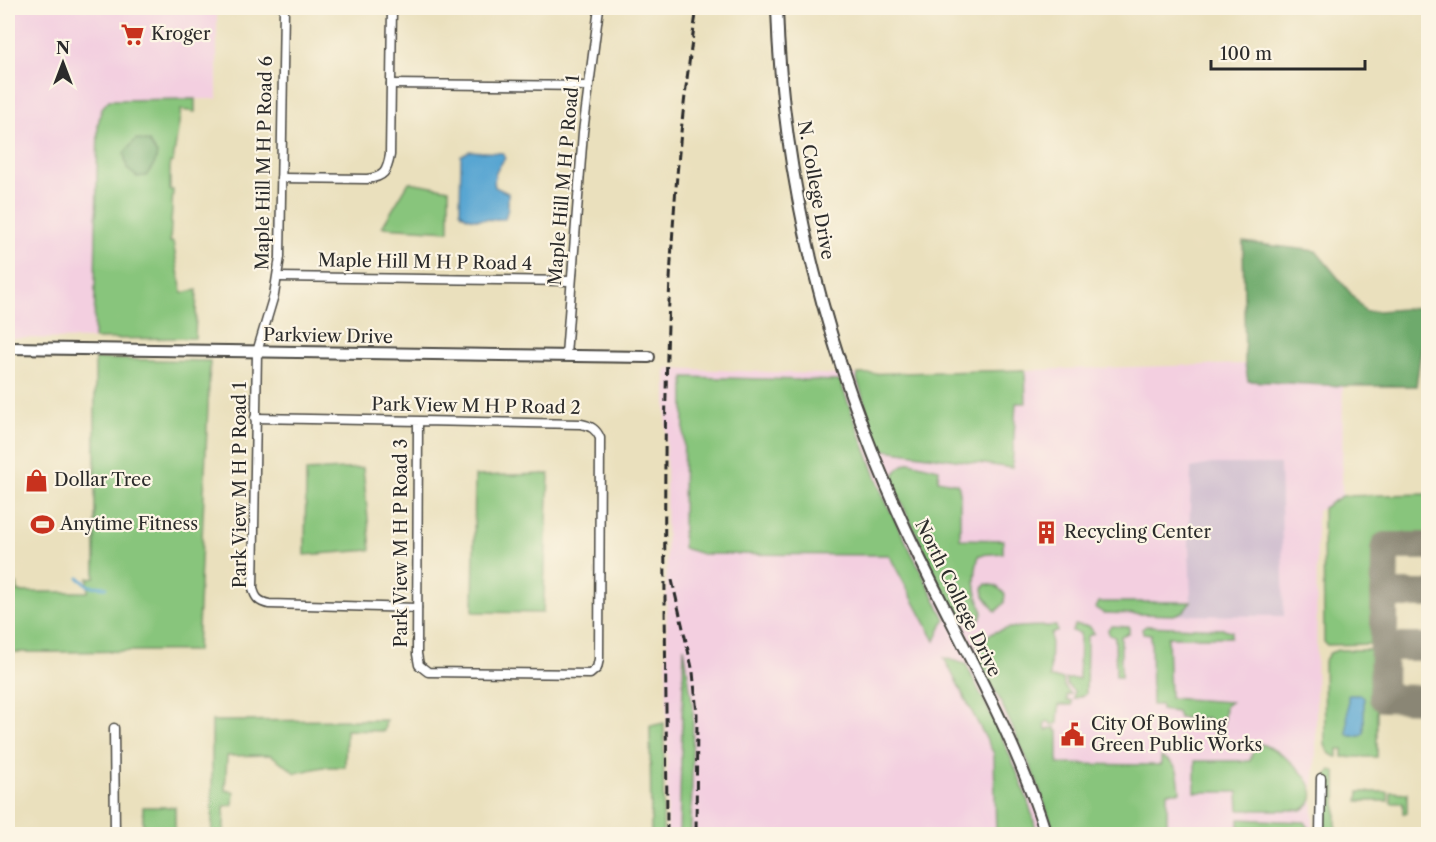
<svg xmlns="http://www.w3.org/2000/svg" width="1436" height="842" viewBox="0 0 1436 842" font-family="'Libre Caslon Text',serif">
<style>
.built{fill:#f3cfe0}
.industrial{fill:#cfbdcf}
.green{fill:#88c57c;stroke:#5a7854;stroke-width:1.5}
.forest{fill:#6eaa6c;stroke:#4c6a4c;stroke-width:1.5}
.water{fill:#59a6d2;stroke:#42687e;stroke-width:1.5}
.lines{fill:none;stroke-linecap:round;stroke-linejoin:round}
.stream{stroke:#59a6d2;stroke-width:3}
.taxiway{stroke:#8a8674;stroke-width:28}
.minor-casing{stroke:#484641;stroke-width:11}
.tertiary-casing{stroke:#484641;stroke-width:14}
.minor{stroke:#fff;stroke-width:8}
.tertiary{stroke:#fff;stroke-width:10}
.rail{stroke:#2b2b2b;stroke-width:3;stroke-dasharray:9 4.5;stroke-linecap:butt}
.labels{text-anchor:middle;stroke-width:4.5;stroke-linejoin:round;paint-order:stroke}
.poi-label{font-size:18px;fill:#2b2b2b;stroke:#fcf5e5;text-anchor:start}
.street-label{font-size:18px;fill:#2b2b2b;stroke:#fcf5e5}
</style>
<rect width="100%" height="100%" fill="#fcf5e5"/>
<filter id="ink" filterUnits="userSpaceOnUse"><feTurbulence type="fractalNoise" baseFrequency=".0167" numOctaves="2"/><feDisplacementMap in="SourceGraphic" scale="12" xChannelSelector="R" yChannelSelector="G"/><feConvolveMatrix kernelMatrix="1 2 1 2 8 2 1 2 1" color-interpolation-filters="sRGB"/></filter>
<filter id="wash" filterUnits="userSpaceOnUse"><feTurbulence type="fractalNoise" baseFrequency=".008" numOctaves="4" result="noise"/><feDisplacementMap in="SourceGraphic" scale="24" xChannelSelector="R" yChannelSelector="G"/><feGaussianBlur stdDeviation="1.35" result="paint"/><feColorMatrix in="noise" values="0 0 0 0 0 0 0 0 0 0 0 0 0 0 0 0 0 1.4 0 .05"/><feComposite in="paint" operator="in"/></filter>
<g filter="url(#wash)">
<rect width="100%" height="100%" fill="#eae0bd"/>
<!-- built -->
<g class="built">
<polygon points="8,8 217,8 217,99 109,100 98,124 94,339 8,338"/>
<polygon points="1245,364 1248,381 1343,386 1342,496 1317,511 1316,752 1313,789 1313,834 667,834 666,368 843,375"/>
</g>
<!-- industrial -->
<polygon class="industrial" points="1211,464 1280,464 1284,616 1174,615 1184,611 1191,602 1189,544 1191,468"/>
<!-- green -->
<g class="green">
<polygon points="195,99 195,112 181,110 173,162 170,162 170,190 173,190 170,242 173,242 182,293 197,290 195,338 94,339 98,124 102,108 109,100"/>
<polygon points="409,182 449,189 449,231 382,227"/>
<path d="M 95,359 L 210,361 L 197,651 C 135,650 73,653 11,652 L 12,606 L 8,605 L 8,589 L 17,584 L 18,592 L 88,592 L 88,578 L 95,577 Z"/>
<polygon points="1025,370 1026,403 1016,403 1012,468 879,449 857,379 858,374"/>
<polygon points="684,377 840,381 884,498 945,619 935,641 889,555 702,554 683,548"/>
<path d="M 910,462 L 939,469 L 938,480 L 958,484 L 960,492 L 960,539 L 1003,540 L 1003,553 L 979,555 C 973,578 974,591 983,612 L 980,619 L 967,621 L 955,616 L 893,485 C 892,472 899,466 910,462 Z"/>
<polygon points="363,468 371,550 305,555 306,471"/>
<polygon points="549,474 543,613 473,612 475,476"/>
<polygon points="1428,494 1428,539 1379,538 1378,637 1374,644 1327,645 1324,642 1323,508 1342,496"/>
<polygon points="986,584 996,586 1005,594 1004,603 996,612 984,596 983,588"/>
<polygon points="1099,602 1191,602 1184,611 1174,615 1103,613 1096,608"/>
<polygon points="1075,625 1089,626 1094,633 1087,637 1086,694 1074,699 1074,691 1067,685 1066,679 1079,679 1080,633 1072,631"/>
<path d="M 1056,626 L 1057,632 L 1051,633 L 1050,678 L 1063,679 L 1064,686 L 1071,694 L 1067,695 L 1067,701 L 1072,701 L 1072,705 L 1059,705 L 1058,723 L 1052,725 L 1048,721 L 1044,724 L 1046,730 L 1056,727 L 1056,731 L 1058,731 L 1058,764 L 1161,765 L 1161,757 C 1180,764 1178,774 1180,792 L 1167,792 L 1167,834 L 1055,834 L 1035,777 L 999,698 L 980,664 L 977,645 C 994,623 1030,627 1056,626 Z"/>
<polygon points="1112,626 1129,627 1129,633 1121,636 1121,677 1116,677 1115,637 1109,635 1108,629"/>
<polygon points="1146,626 1224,629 1232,631 1231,637 1168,637 1170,698 1231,702 1225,706 1223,726 1215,726 1213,722 1207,718 1179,718 1177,712 1161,710 1161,705 1152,705 1151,634 1143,633 1142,629"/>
<polygon points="684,647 693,709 691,834 679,834"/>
<path d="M 1338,650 L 1373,650 L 1377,655 L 1377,757 L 1343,757 L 1343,749 L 1338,749 L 1338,757 C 1330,756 1328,752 1325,745 L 1324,661 L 1330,653 Z"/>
<path d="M 944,658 L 966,664 C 992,719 1024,775 1037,834 L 996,834 L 994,754 Z"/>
<polygon points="386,720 384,731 346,730 345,767 323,767 296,773 271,755 227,756 225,790 234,792 233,805 224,806 224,834 212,834 212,721"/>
<polygon points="664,723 663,834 651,834 650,726"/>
<path d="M 1255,743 C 1275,743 1337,792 1302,810 L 1239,810 L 1238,792 L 1195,792 L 1195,761 L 1250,761 Z"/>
<polygon points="1331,770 1334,771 1336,775 1336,834 1324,834 1325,777"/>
<polygon points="1359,792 1388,792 1388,801 1358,801"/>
<polygon points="1391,792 1407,793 1407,813 1403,813 1403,803 1391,803"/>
<rect x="143" y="807" width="32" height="27"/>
<polygon points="1239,819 1305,822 1313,834 1239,834"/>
</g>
<!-- forest -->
<g class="forest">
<polygon points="136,139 149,142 157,154 155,163 146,176 137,177 127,169 124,153"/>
<polygon points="1243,242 1316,251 1366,312 1427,307 1416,386 1343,386 1248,381 1245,364"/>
</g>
<!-- water -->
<g class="water">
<path d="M 469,151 L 503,153 L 505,158 C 499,167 492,175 495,187 L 508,193 L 508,208 L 505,219 C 492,219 467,223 460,211 L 461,156 Z"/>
<polygon points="1349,695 1361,695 1364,697 1364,733 1361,736 1351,736 1347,734 1348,696"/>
</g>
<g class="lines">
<!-- stream -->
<polyline class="stream" points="79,578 89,586 106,587"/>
<!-- taxiway -->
<g class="taxiway">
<polyline points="1428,546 1385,546 1383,698 1428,699"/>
<polyline points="1384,594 1428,594"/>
<polyline points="1384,647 1428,647"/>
</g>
</g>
</g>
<g filter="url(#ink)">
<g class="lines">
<defs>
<g id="minor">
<path d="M 284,8 L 280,257 L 274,295 L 257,352 L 253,588 C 255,598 259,602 269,604 L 417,608"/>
<polyline points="391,84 588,86"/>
<path d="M 281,178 L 367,179 C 384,177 387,172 390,155 L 392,8"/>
<polyline points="278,277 571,281"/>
<polyline points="566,355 583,132 599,8"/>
<path d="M 255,418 L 581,424 C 591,426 596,429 600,438 L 599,659 L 597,668 L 590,674 L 428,672 L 419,665 L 417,654 L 418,421"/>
<polyline points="114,728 115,834"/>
<polyline points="1320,834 1321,778"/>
</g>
<g id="tertiary">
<path d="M 777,8 C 782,185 829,362 903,523 C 950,626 1012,725 1046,834"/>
<polyline points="8,348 649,357"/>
</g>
</defs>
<!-- minor casing -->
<use href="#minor" class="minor-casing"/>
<!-- tertiary casing -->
<use href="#tertiary" class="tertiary-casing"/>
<!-- minor -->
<use href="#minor" class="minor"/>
<!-- tertiary -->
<use href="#tertiary" class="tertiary"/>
<!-- rail -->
<g class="rail">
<polyline points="672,580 693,672 697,714 696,834"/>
<path d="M 667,834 C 666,559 654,280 697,8"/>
</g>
</g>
</g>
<!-- icons -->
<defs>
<symbol id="supermarket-bare" viewBox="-9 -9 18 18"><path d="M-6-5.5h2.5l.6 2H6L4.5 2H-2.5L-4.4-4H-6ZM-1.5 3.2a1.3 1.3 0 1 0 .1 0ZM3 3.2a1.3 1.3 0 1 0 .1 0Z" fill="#c8321e" stroke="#fcf5e5" stroke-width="2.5" paint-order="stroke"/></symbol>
<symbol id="shop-bare" viewBox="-9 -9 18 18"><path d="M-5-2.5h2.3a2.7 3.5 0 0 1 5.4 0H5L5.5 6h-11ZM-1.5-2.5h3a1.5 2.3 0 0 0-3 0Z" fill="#c8321e" stroke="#fcf5e5" stroke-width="2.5" paint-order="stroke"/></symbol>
<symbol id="stadium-bare" viewBox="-9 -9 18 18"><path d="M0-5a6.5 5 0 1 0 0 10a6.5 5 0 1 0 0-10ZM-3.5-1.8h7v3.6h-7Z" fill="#c8321e" stroke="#fcf5e5" stroke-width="2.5" paint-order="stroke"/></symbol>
<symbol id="building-bare" viewBox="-9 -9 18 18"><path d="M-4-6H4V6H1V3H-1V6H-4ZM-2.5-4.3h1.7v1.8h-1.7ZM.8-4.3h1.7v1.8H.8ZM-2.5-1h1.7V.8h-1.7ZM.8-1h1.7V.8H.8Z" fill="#c8321e" stroke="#fcf5e5" stroke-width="2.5" paint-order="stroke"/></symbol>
<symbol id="civic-bare" viewBox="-9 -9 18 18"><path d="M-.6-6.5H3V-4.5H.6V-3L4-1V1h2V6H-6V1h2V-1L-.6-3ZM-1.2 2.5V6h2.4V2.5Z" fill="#c8321e" stroke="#fcf5e5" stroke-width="2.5" paint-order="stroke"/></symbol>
</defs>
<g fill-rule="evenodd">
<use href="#supermarket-bare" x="116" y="18" width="33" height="33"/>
<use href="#shop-bare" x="20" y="464" width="33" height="33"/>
<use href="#stadium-bare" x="26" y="508" width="33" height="33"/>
<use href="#building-bare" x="1030" y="516" width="33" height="33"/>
<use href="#civic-bare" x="1056" y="718" width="33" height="33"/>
</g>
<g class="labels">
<!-- poi labels -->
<g class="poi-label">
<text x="151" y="40">Kroger</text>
<text x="54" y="486">Dollar Tree</text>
<text x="60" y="530">Anytime Fitness</text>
<text x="1064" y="538">Recycling Center</text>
<text x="1091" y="730">City Of Bowling<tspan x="1091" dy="21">Green Public Works</tspan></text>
</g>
<!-- street labels -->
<g class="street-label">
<text transform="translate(264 163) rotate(-89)" y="6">Maple Hill M H P Road 6</text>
<text transform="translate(564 180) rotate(-85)" y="6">Maple Hill M H P Road 1</text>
<text transform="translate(816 190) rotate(80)" y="6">N. College Drive</text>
<text transform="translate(425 262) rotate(1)" y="6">Maple Hill M H P Road 4</text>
<text transform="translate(328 336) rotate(1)" y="6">Parkview Drive</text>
<text transform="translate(476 406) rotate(1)" y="6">Park View M H P Road 2</text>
<text transform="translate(240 485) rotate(-90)" y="6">Park View M H P Road 1</text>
<text transform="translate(401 543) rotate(-90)" y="6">Park View M H P Road 3</text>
<text transform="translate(958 598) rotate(64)" y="6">North College Drive</text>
</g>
</g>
<!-- margin -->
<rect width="1436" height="842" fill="none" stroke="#fcf5e5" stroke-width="30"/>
<!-- north arrow -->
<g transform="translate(63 63)" stroke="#fcf5e5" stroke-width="4.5" paint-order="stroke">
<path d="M0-4.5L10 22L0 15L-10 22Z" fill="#2b2b2b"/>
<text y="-9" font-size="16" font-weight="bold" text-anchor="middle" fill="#2b2b2b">N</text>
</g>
<!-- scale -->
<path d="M1211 60v9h154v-9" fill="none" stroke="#2b2b2b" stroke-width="3"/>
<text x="1220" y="60" font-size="18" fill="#2b2b2b" stroke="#fcf5e5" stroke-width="4.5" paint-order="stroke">100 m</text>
</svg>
